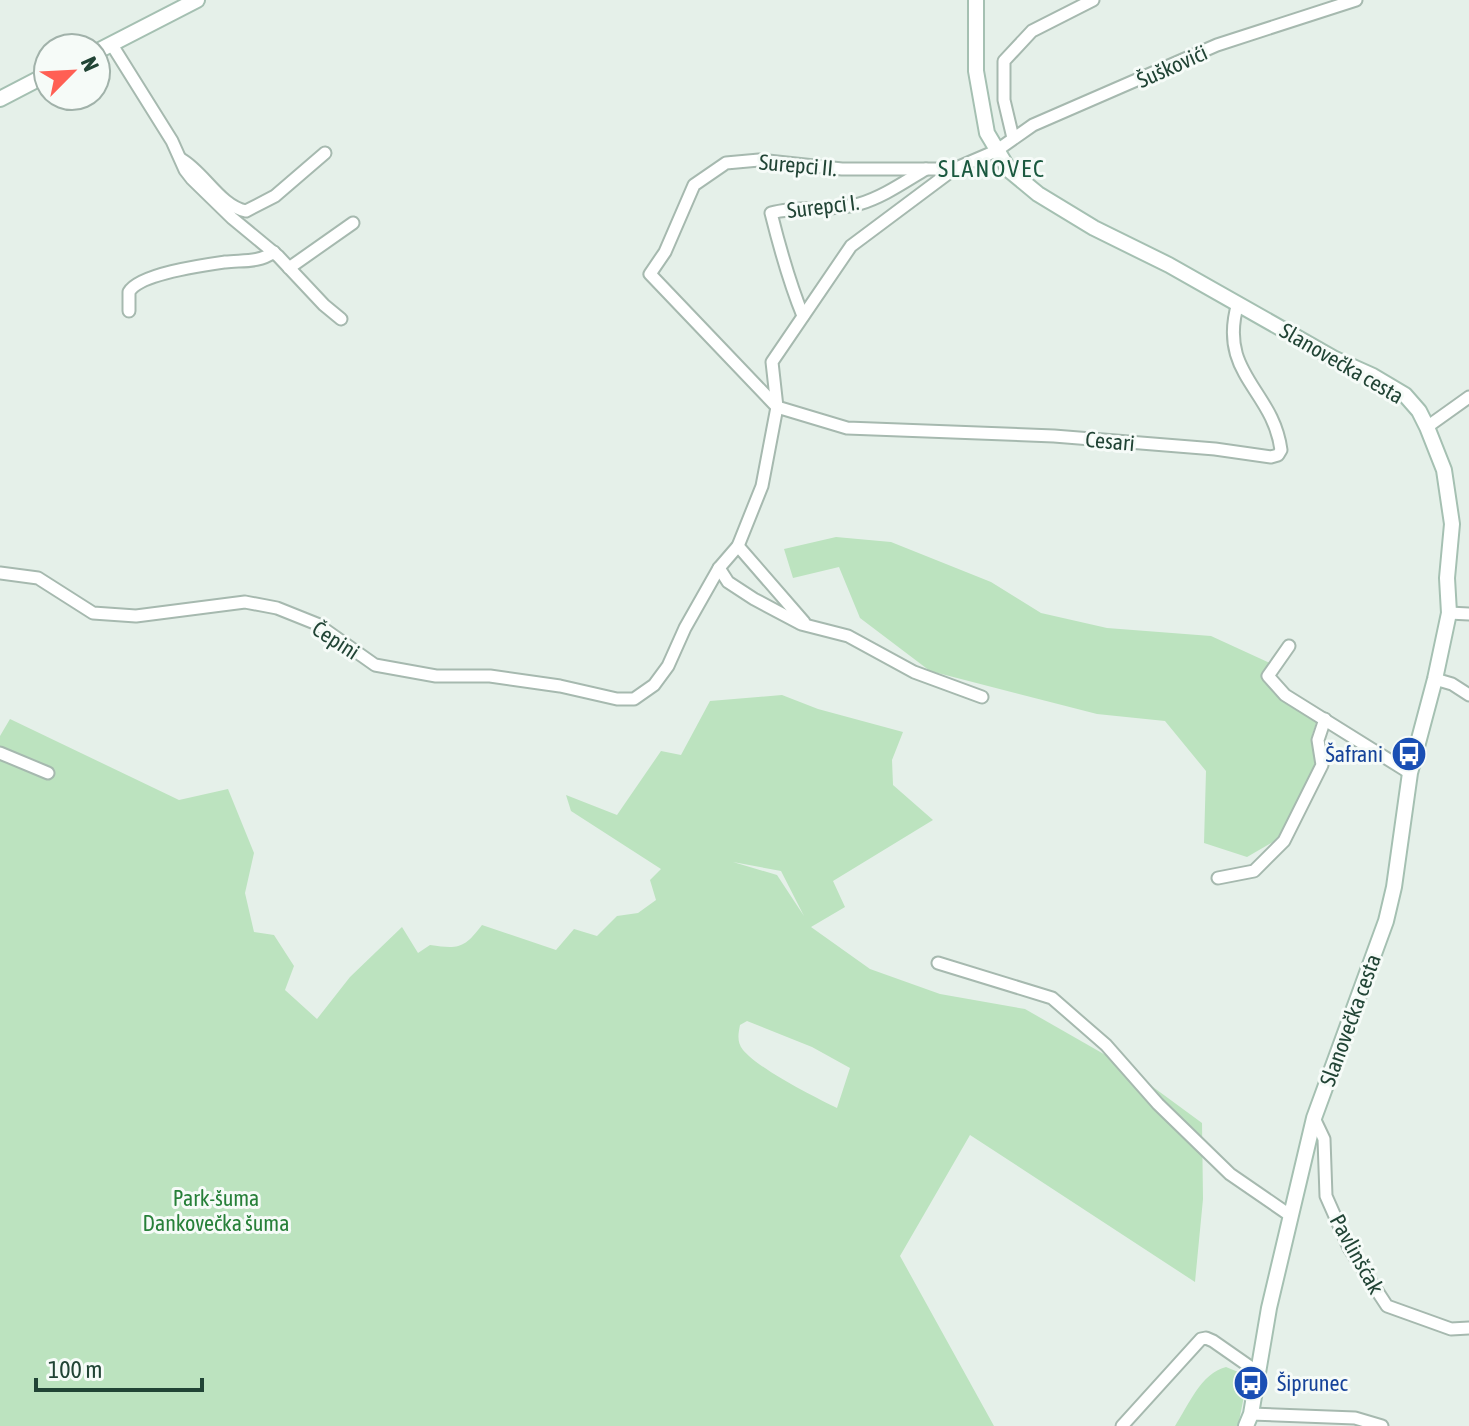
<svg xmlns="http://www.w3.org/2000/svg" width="1469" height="1426" viewBox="0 0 1469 1426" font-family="'Asap Condensed',sans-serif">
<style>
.green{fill:#bce3bf;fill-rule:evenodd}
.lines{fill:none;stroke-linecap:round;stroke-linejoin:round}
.street-casing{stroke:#a6b9af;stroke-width:15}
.secondary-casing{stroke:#a5c0b2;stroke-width:18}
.street{stroke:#fff;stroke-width:11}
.secondary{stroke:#fff;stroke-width:14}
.labels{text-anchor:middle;stroke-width:6;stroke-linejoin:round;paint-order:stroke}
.street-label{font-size:22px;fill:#214435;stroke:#f6fbf8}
.transit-label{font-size:22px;fill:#164399;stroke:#f6fbf8;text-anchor:end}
.park-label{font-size:22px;fill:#278039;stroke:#f6fbf8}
.neighbourhood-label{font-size:24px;letter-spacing:2px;fill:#1a593f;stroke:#f6fbf8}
</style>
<rect width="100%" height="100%" fill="#e5f0e9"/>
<!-- green -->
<g class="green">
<polygon points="836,537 891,542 991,582 1041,613 1107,628 1211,636 1274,665 1261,675 1279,698 1317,720 1312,735 1316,763 1301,802 1278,839 1247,857 1204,843 1206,771 1165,721 1097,714 930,671 860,618 839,567 793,578 784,549"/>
<path d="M 782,695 L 818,709 L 903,732 L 892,760 L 893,785 L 933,820 L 833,881 L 845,907 L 811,927 L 870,969 L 940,994 L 1025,1009 L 1123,1065 L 1202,1123 L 1203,1199 L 1195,1282 L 970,1135 L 900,1256 L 994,1426 L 0,1426 L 0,736 L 10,719 L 179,800 L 228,789 L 254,853 L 245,893 L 254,932 L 274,935 L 294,966 L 285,990 L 317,1019 L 350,977 L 402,927 L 418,953 L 430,945 C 458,949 464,949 482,925 L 556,950 L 574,929 L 597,936 L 617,916 L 638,913 L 656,900 L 650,880 L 661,869 L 571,811 L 566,795 L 617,815 L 661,751 L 681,755 L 710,701 ZM 733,862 L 781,871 L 804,916 L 777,875 ZM 747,1021 L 812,1047 L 850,1068 L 837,1108 C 814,1097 759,1069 743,1050 C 737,1042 738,1035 740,1025 Z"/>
<path d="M 1226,1367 L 1248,1376 L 1238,1426 L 1175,1426 C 1188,1406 1201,1373 1226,1367 Z"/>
</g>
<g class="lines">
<defs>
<g id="street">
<polyline points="112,45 172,141 185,170 192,179 232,218 278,256 324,305 341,319"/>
<polyline points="1013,138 1004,100 1004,61 1032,31 1093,0"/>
<path d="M 181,159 C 204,172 220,206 246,211 L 275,196 L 325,153"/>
<path d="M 954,169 L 842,169 L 759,160 L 726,163 L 694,185 L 665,252 L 650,274 L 777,407 L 847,428 L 1054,436 L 1215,449 L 1271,457 L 1278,455 L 1281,450 C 1273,389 1217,374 1238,303"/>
<polyline points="289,268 353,223"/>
<path d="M 129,311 L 129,292 C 139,274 204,265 225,262 C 243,260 258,263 274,252"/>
<path d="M 803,316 C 789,282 780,249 771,213 C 800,205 830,212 859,204 C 883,197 904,182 926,169"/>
<polyline points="1427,427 1469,397"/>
<polyline points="738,546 804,622"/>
<polyline points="719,568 728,582 754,599 801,624 848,636 914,672 982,697"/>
<polyline points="0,573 38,578 93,613 136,616 245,602 277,608 317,624 375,665 436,676 490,676 560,686 617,699 634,699 654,685 668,666 685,628 719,568 738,546 762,486 777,407 772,362 851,246 954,169 996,151 1033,125 1217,45 1356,0"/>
<polyline points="1449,613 1469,614"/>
<polyline points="1289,646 1268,676 1285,695 1410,773"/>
<polyline points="1435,679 1452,684 1469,695"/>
<polyline points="0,753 48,773"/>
<polyline points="1218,878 1254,871 1284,841 1322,765 1318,740 1325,719"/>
<polyline points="938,963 1052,998 1106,1045 1158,1104 1230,1174 1291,1216"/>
<polyline points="1314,1118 1324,1139 1326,1196 1349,1248 1387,1306 1451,1329 1469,1328"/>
<polyline points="1251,1414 1355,1418 1382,1426"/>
<polyline points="1122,1426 1201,1339 1206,1338 1213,1341 1256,1371"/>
</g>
<g id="secondary">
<polyline points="976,0 976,71 987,133 1009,170 1038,194 1094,228 1169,265 1335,359 1373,376 1405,395 1419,411 1427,427 1444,470 1452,524 1447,578 1449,613 1435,679 1410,773 1394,887 1386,921 1314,1118 1269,1308 1251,1414 1246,1426"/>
<polyline points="96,52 197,0"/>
<polyline points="0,99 48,74"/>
</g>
</defs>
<!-- street casing -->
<use href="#street" class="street-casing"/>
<!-- secondary casing -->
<use href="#secondary" class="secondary-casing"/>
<!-- street -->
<use href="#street" class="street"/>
<!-- secondary -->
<use href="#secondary" class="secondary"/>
</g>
<!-- icons -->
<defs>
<symbol id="bus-disc" viewBox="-11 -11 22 22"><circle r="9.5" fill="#1a4fb4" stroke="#f6fbf8"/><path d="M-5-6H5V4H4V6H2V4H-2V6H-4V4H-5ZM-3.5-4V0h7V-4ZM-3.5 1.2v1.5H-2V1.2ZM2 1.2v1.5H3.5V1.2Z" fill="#fff"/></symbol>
</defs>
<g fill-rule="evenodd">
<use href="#bus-disc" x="1389" y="734" width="40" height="40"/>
<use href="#bus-disc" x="1231" y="1363" width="40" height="40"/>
</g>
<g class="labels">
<!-- street labels -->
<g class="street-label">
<text transform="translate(1172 66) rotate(-24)" y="8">Šuškovići</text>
<text transform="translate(798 165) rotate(5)" y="8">Surepci II.</text>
<text transform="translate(823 206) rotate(-7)" y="8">Surepci I.</text>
<text transform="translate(1342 363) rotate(30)" y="8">Slanovečka cesta</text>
<text transform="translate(1110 441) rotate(5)" y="8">Cesari</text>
<text transform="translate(336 640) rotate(33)" y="8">Čepini</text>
<text transform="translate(1350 1020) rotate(-70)" y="8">Slanovečka cesta</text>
<text transform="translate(1357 1254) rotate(61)" y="8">Pavlinšćak</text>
</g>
<!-- transit labels -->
<g class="transit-label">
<text x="1383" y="762">Šafrani</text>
<text x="1277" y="1391" text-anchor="start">Šiprunec</text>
</g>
<!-- park labels -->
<g class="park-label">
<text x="216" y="1206">Park-šuma<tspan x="216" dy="25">Dankovečka šuma</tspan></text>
</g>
<!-- neighbourhood labels -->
<g class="neighbourhood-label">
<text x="992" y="177">SLANOVEC</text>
</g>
</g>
<!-- north arrow -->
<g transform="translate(72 72) rotate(66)"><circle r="38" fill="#f6fbf8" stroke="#a1b2aa" stroke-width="2"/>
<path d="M0-6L14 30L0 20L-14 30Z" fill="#ff5f54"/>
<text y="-12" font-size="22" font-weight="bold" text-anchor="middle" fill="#214435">N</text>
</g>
<!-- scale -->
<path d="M36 1378v12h166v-12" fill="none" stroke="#214435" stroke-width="4"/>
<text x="48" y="1378" font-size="24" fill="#214435" stroke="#f6fbf8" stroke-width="6" paint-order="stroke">100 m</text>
</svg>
